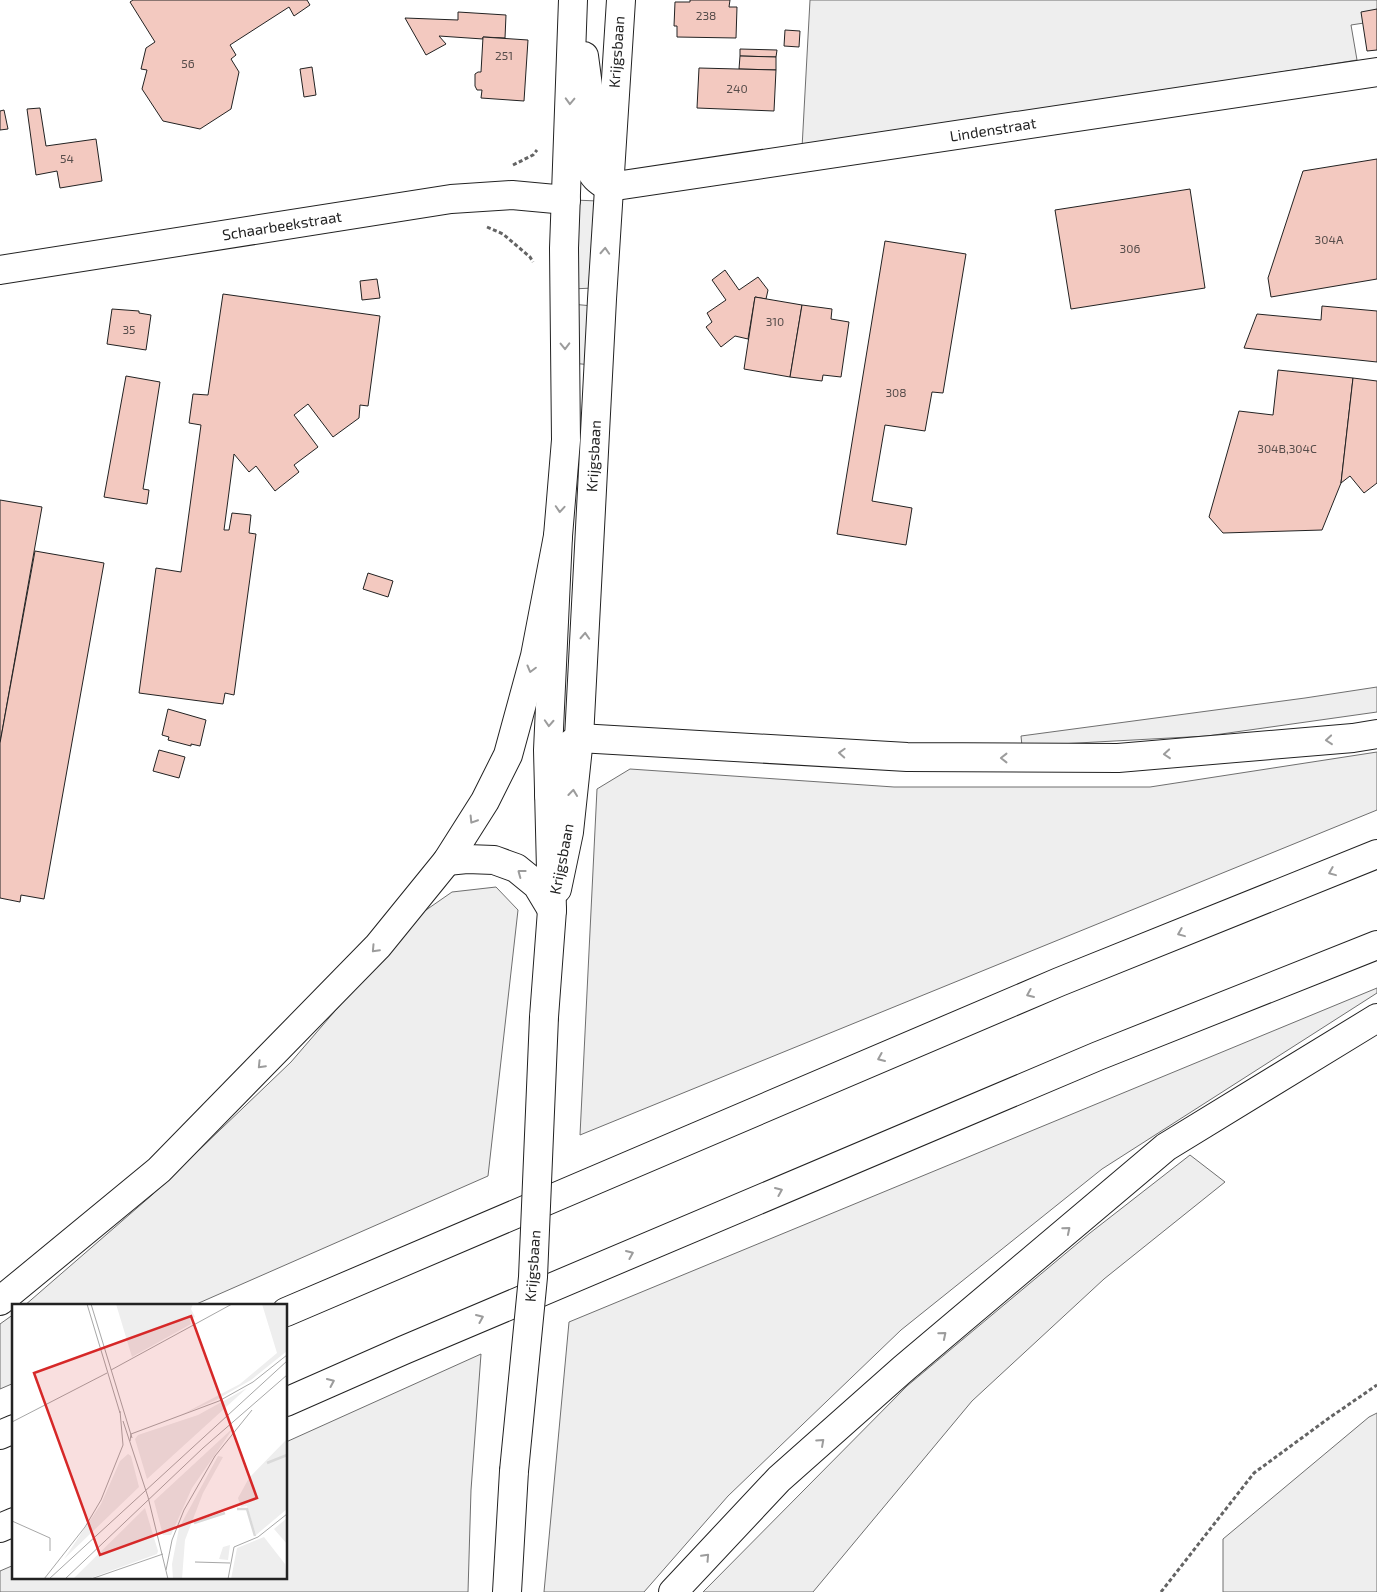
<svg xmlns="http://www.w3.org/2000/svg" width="1377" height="1592" viewBox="0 0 1377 1592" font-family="'Exo 2',sans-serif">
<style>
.green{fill:#eee;stroke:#6f6f6f}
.building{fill:#f3c9c0;stroke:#222}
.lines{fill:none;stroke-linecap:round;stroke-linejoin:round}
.minor-casing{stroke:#222;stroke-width:30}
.secondary-casing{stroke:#222;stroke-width:30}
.primary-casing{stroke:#222;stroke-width:30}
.motorway-casing{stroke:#222;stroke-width:30}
.path{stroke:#646464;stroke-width:3;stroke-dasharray:4 2.5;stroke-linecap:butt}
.minor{stroke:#fff;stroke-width:28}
.secondary{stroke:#fff;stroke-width:28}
.primary{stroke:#fff;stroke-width:28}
.motorway{stroke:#fff;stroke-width:28}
.primary-bridge-casing{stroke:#222;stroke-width:30;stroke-linecap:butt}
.primary-bridge{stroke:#fff;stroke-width:28}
.oneway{stroke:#9c9c9c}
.labels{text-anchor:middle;stroke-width:4;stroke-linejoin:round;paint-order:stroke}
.number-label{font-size:12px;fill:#564c4a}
.street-label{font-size:15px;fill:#222;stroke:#fff}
.inset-river{fill:none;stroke:#d9d9d9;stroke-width:2.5}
.inset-road{fill:none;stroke:#a7a7a7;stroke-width:1}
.view{fill:#d62828;fill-opacity:0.15;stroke:#d62828;stroke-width:2.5}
.inset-edge{fill:none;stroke:#222;stroke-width:2.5}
</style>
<rect width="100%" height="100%" fill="#fff"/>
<!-- green -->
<g class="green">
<polygon points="810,0 1377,0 1377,21 1351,25 1357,60 802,148"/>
<polygon points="574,200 598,201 594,288 571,289"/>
<polygon points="571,304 593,306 592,365 571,363"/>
<polygon points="1377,687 1377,712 1207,736 1022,746 1021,736 1305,698"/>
<polygon points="1377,752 1377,810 580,1135 597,789 630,769 894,787 1150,787"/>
<polygon points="496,887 518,910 488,1176 192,1306 24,1306 152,1195 291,1062 416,917 452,892"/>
<polygon points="1377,988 1377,993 1102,1169 901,1330 728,1496 644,1592 544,1592 569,1322"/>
<polygon points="1190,1155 1225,1182 1104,1279 972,1401 813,1592 703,1592 907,1386 1090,1233"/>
<polygon points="14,1314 14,1383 0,1389 0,1324"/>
<polygon points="481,1354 471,1490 468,1592 0,1592 0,1571 14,1565 14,1578 286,1578 286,1442"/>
<polygon points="1377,1413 1377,1592 1223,1592 1223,1539 1369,1417"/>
</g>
<!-- building -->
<g class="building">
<polygon points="133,0 307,0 310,5 294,16 289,7 230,45 236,55 231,59 239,72 231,109 200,129 163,121 142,89 147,70 141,69 146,48 155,42 130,2"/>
<polygon points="690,0 730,0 729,7 737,7 736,38 677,37 677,26 674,26 675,2 690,2"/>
<polygon points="1377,9 1377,50 1367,51 1361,12"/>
<polygon points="458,12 506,15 505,38 483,37 483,39 439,36 446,44 426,55 405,18 458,20"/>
<polygon points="785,30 800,31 799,47 784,46"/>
<polygon points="483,37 528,40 524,101 481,98 482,90 477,90 475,86 475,74 478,72 481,72"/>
<polygon points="740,49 777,50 776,57 740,56"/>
<polygon points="740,56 776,57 776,70 739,69"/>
<polygon points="312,67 316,95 304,97 300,69"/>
<polygon points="699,68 776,70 774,111 697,108"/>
<polygon points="40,108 46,146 96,139 102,181 60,188 57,171 36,175 27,109"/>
<polygon points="4,110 8,129 0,130 0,111"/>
<polygon points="1377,159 1377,279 1271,297 1268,278 1303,171"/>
<polygon points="1190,189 1205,288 1071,309 1055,210"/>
<polygon points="885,241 966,254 943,393 932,392 925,431 885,425 872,501 912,508 906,545 837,534"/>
<polygon points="725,270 739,290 758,277 768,290 766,299 755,297 748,339 735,336 721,347 706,327 712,322 707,313 726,300 712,280"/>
<polygon points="377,279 380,298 362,300 360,281"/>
<polygon points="223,294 380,316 368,406 360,405 359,418 333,437 308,404 294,415 318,447 294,465 299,472 275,491 256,466 249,472 234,454 224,530 229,530 232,513 251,515 249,533 256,534 234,695 225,693 223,704 139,693 156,568 181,572 201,425 189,423 193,394 208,395"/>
<polygon points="755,297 802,305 790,377 744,369"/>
<polygon points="802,305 832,309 831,319 849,322 841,377 823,375 822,381 790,377"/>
<polygon points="1322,306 1377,311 1377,362 1244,348 1257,314 1321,320"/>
<polygon points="112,309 139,311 139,313 151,315 146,350 107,344"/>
<polygon points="1278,370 1353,378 1341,483 1322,530 1223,533 1209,517 1239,411 1273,415"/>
<polygon points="126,376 160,382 143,489 149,490 147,504 104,497"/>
<polygon points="1353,378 1377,381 1377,483 1364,493 1350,476 1341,483"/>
<polygon points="0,500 42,507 0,743"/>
<polygon points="35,551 104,563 44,899 21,895 20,902 0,898 0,743"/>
<polygon points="368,573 393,581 388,597 363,589"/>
<polygon points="168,709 206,720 200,746 191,744 191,746 168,740 169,737 162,735"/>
<polygon points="159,750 185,757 179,778 153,771"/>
</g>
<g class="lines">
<defs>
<g id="minor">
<polyline points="609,187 1377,72"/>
<polyline points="0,270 451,199 512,195 566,200"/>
</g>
<polyline id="secondary" points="557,889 569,832 579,738"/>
<g id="primary">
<path d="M 584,56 L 590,101 L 588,164 C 592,176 598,181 609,187"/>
<polyline points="579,738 602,299 621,0"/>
<polyline points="544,1017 552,910 548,750 558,536 566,440 564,248 573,0"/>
<polyline points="507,1592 514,1471"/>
</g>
<g id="motorway">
<polyline points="549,795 554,767 563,750 579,738 907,757 1118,758 1353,738 1377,734"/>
<polyline points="447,861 467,859 494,860 516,868 537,885 552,910"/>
<polyline points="0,1301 159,1170 378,946 447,861 485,801 508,755 535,656 558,536"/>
<polyline points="286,1312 1059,982 1377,854"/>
<polyline points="286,1402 404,1350 1098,1056 1377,945"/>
<polyline points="0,1435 14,1429"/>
<polyline points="0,1528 14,1522"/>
<polyline points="673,1592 779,1479 903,1369 1166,1147 1377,1018"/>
</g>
</defs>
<!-- minor casing -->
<use href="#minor" class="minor-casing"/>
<!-- secondary casing -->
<use href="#secondary" class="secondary-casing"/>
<!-- primary casing -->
<use href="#primary" class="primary-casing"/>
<!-- motorway casing -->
<use href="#motorway" class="motorway-casing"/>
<!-- path -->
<g class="path">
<polyline points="513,165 533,155 537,150"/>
<polyline points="487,227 503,234 530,257 533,262"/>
<polyline points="1161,1592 1254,1473 1329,1418 1377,1385"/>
</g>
<!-- minor -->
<use href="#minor" class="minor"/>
<!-- secondary -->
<use href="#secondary" class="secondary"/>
<!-- primary -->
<use href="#primary" class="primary"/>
<!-- motorway -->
<use href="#motorway" class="motorway"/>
<defs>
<polyline id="primary-bridge" points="514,1471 533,1277 544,1017"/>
</defs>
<!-- primary-bridge casing -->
<use href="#primary-bridge" class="primary-bridge-casing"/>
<!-- primary-bridge -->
<use href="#primary-bridge" class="primary-bridge"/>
</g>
<!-- one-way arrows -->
<defs><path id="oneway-chevron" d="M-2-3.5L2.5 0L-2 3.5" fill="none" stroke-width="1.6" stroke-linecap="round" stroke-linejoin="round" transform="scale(1.25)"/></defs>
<g class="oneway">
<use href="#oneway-chevron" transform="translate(570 101) rotate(92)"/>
<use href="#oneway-chevron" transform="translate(605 251) rotate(-87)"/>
<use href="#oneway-chevron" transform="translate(565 346) rotate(89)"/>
<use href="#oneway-chevron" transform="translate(560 509) rotate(94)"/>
<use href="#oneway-chevron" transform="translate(585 636) rotate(-87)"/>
<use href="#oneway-chevron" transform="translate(531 669) rotate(105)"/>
<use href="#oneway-chevron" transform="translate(549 723) rotate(93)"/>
<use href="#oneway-chevron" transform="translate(1329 740) rotate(175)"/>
<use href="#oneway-chevron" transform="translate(842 753) rotate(-177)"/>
<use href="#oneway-chevron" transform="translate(1167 754) rotate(175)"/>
<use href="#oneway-chevron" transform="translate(1004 758) rotate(-180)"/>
<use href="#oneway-chevron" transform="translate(573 793) rotate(-84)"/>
<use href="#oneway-chevron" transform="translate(473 820) rotate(122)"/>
<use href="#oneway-chevron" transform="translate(1332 872) rotate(158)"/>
<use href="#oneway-chevron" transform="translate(521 873) rotate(-143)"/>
<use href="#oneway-chevron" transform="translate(1181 933) rotate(158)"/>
<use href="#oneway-chevron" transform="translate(375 949) rotate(133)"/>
<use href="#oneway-chevron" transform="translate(1030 994) rotate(157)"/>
<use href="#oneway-chevron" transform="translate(881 1058) rotate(157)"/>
<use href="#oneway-chevron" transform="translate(261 1065) rotate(134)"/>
<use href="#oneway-chevron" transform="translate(779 1191) rotate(-23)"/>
<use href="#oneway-chevron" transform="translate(1067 1230) rotate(-40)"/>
<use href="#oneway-chevron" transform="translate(630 1254) rotate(-23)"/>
<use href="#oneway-chevron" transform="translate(480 1318) rotate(-23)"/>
<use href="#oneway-chevron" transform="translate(943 1335) rotate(-40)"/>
<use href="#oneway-chevron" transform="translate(331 1382) rotate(-24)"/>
<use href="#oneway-chevron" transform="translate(821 1442) rotate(-42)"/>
<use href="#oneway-chevron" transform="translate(706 1557) rotate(-47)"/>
</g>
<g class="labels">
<!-- number labels -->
<g class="number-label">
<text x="706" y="20">238</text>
<text x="504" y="60">251</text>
<text x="188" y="68">56</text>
<text x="737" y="93">240</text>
<text x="67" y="163">54</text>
<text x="1329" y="244">304A</text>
<text x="1130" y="253">306</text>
<text x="775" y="326">310</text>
<text x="129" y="334">35</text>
<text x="896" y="397">308</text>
<text x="1287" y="453">304B,304C</text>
</g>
<!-- street labels -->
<g class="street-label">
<text transform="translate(617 52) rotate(-86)" y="5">Krijgsbaan</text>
<text transform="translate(993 130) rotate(-9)" y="5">Lindenstraat</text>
<text transform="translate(282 226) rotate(-9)" y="5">Schaarbeekstraat</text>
<text transform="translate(594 456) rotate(-87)" y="5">Krijgsbaan</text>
<text transform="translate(562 859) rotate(-79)" y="5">Krijgsbaan</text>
<text transform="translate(533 1266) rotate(-86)" y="5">Krijgsbaan</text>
</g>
</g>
<!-- overview -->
<g transform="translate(12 1304)">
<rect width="275" height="275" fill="#fff"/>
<path d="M 104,0 L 181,0 L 179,5 L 183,13 L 178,16 L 179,20 L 120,53 ZM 250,0 L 275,0 L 275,47 L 239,76 L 204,96 L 169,111 L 228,80 L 265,49 ZM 235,84 L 135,175 L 123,135 L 126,131 L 186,111 ZM 222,123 L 180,184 L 159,231 L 151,231 L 142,197 ZM 275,135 L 275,205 L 244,231 L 235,202 L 229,203 L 226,194 L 237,174 ZM 116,150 L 119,152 L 127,183 L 52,255 L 89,200 L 108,157 ZM 206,152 L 211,153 L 191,189 L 173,236 L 170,275 L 161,275 L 160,260 L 167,224 ZM 133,204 L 146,247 L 145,250 L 76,275 L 61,275 ZM 275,214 L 275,240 L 262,225 ZM 252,233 L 273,260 L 275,275 L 219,275 L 225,244 ZM 218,241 L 216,256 L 207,255 L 211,243 Z" fill="#eee"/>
<path class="inset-river" d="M 255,159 L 275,151M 225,205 L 235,205 L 243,232M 182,219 L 213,209"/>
<path class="inset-road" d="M 75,0 L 108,109M 79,0 L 120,134M 99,66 L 220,0M 111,117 L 136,193 L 156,275M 0,118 L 95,69M 118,137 L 119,130 L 207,97 L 241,78 L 275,51M 0,217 L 38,234 L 38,247M 183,258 L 218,259M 154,266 L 160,236 L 172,206 L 203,152 L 240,106M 32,275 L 73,223 L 89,196 L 111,141 L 108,107M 37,275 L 275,57M 53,275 L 191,144 L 275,71M 79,275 L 151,250M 216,275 L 222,243 L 246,233 L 275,210"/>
<path class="view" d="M 179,12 L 245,194 L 88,251 L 22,69 Z"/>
<rect width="275" height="275" class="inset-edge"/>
</g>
</svg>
